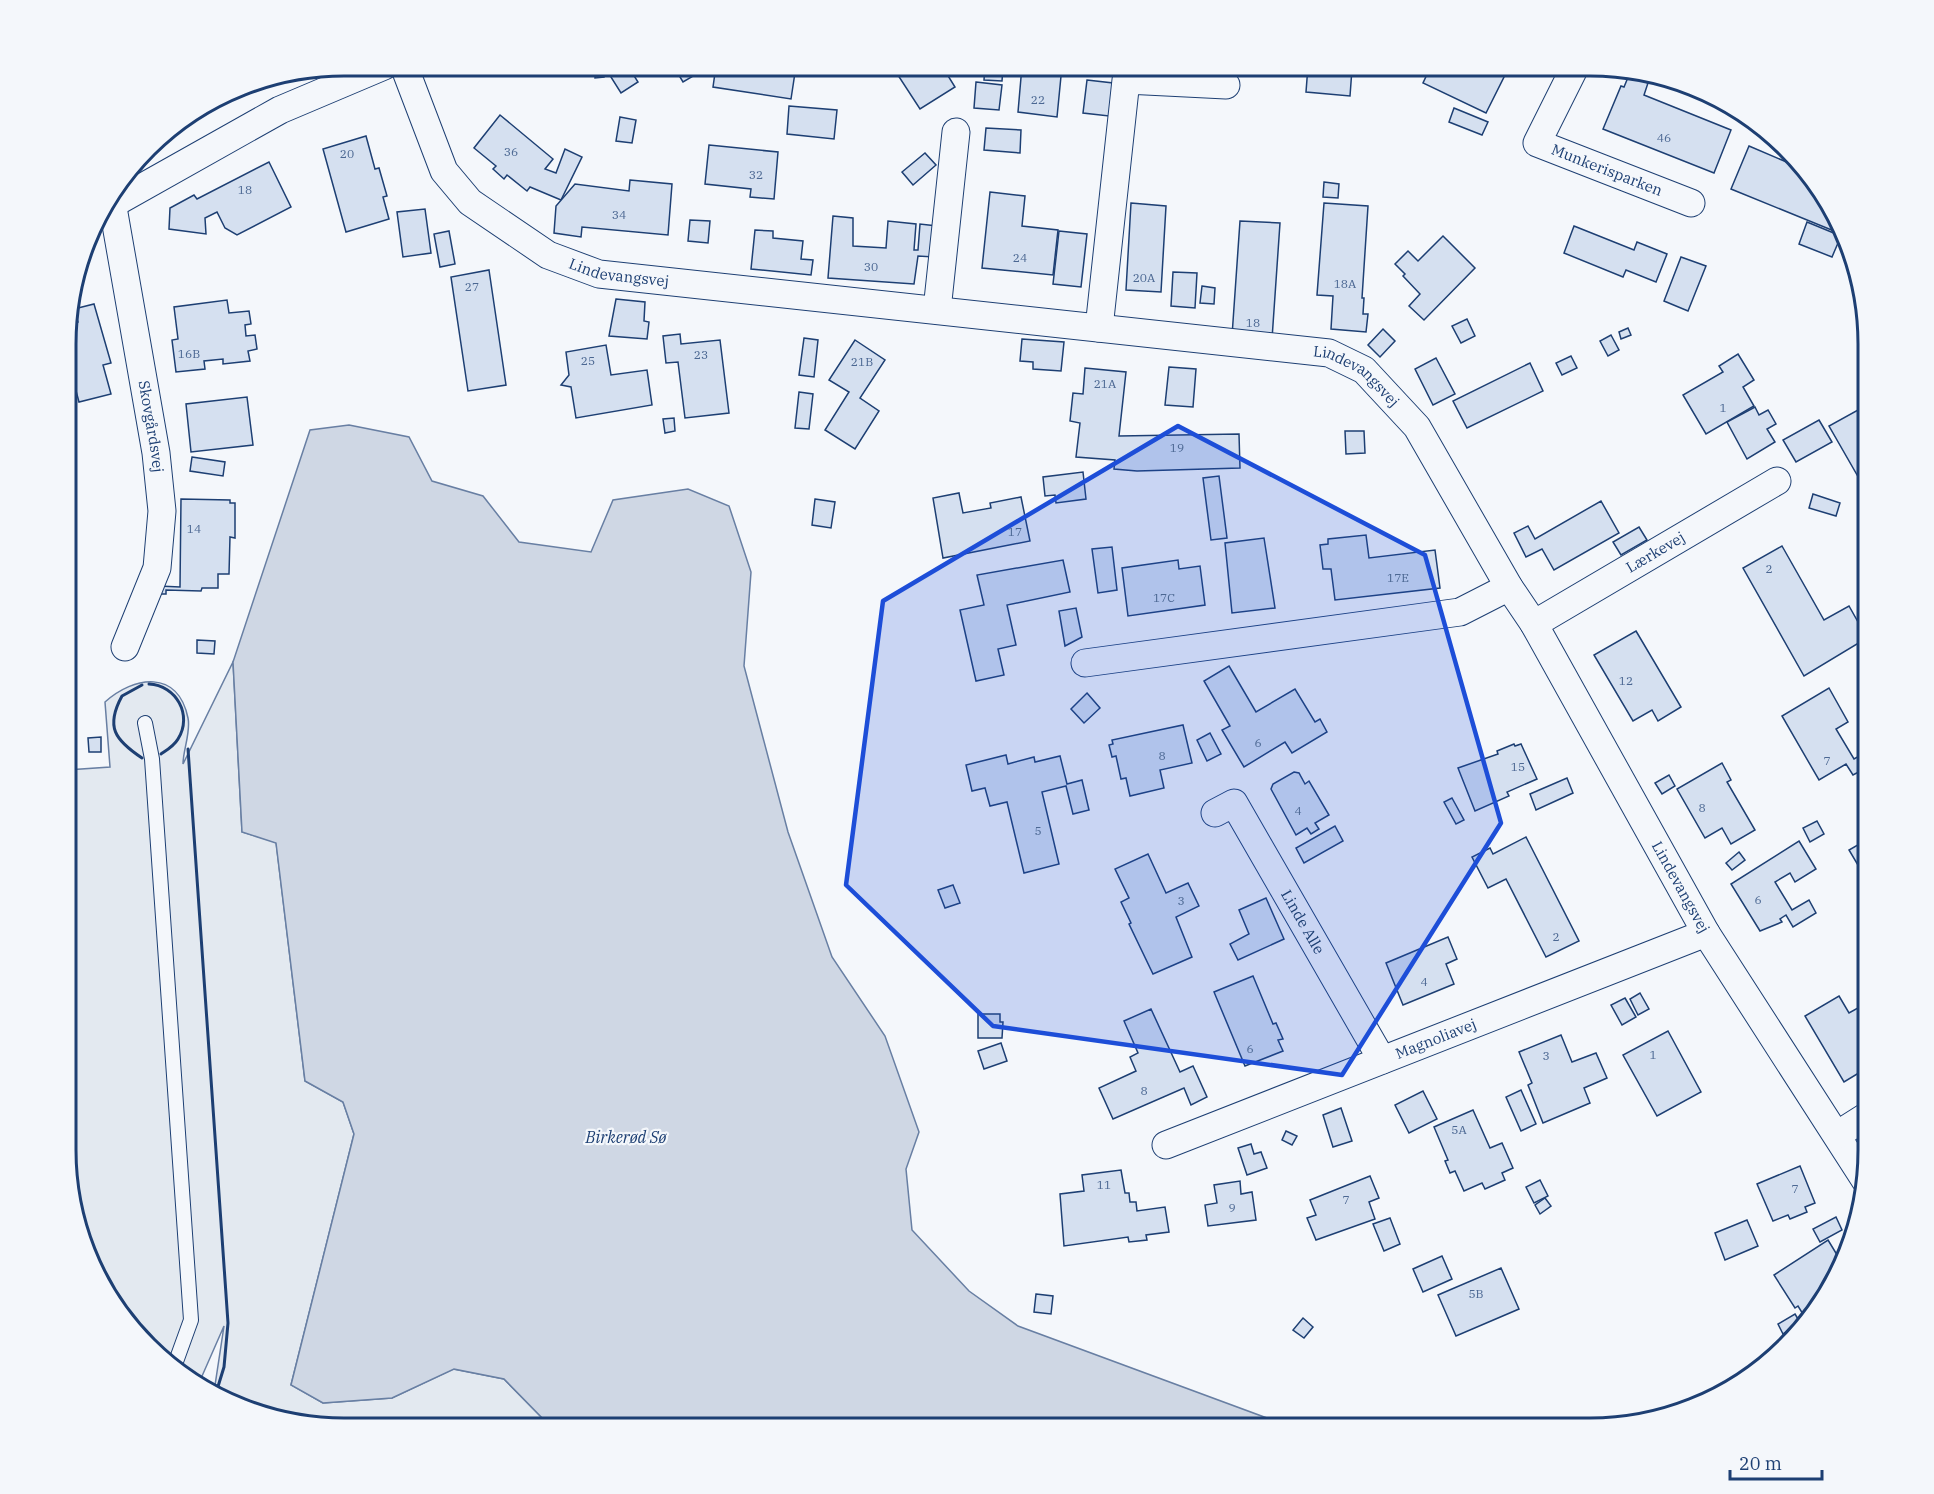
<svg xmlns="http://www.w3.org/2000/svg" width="1934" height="1494" viewBox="0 0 1934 1494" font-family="'IBM Plex Serif',serif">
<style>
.green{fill:#e3e9f0;stroke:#687fa3;stroke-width:1.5}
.water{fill:#cfd7e4;stroke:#687fa3;stroke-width:1.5}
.building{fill:#d5e0f0;stroke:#1d3f73;stroke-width:1.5}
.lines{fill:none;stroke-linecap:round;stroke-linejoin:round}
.lane-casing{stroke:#1d3f73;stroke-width:16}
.street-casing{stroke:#1d3f73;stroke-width:29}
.lane{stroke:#f4f7fb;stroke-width:14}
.street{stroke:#f4f7fb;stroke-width:27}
.wall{stroke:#1d3f73;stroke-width:3}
.marked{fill:#1d4ed8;fill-opacity:0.2;stroke:#1d4ed8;stroke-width:4.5;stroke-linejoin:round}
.labels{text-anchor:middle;stroke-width:4.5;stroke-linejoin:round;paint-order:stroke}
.number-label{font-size:12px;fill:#4b6792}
.street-label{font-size:15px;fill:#1d3f73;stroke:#f4f7fb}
.water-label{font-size:16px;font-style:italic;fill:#1d3f73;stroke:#f4f7fb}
.rim{fill:none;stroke:#1d3f73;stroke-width:3}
</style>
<rect width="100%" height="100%" fill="#f4f7fb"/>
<!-- green -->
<path class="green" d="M 233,662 L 242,832 L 276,842 L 305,1081 L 343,1102 L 354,1134 L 291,1385 L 323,1403 L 392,1398 L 453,1369 L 504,1379 L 552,1428 L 327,1427 L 238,1407 L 214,1392 L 224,1326 L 199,1383 L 161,1359 L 95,1273 L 67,1168 L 67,770 L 110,767 L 105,702 C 134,676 178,669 188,718 C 191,732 183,750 183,764 Z"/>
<!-- water -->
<polygon class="water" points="349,425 409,437 432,481 483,496 519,542 591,552 613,500 688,489 729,506 751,572 744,666 788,832 832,957 885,1036 919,1132 906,1169 912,1230 969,1291 1018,1326 1294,1428 552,1428 504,1379 454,1369 392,1398 323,1403 291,1385 354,1134 343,1102 305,1081 276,843 242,832 233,662 310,430"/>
<!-- building -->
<g class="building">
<polygon points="604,66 628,66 638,82 621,93"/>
<polygon points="691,66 695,75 683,82 677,72"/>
<polygon points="716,66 796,66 791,99 713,87"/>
<polygon points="892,66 942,66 955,87 920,109"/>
<polygon points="985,66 1003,68 1002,81 984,80"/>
<polygon points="1022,66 1062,66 1057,117 1018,112"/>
<polygon points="1103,66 1115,66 1114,75 1102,74"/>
<polygon points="1308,66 1352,69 1350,96 1306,92"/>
<polygon points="1431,66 1487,67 1505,75 1486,113 1423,83"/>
<polygon points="603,68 604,77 595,78 595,69"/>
<polygon points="1629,75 1648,83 1644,95 1731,130 1714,173 1603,129 1621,86 1624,87"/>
<polygon points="1087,80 1113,83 1109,116 1083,113"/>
<polygon points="976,82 1002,85 999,110 974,108"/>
<polygon points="789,106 837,110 834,139 787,134"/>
<polygon points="1454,108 1488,122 1482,135 1449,122"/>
<polygon points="500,115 553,159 545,169 556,173 565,149 582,157 561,200 530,187 527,191 507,175 504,179 493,169 496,166 474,148"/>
<polygon points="620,117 636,120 632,143 616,141"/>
<polygon points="986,128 1021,130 1020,153 984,150"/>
<polygon points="366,136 375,169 379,168 387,196 383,197 389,219 346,232 323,149"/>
<polygon points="709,145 778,152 774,199 750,197 751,189 705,184"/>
<polygon points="1749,146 1796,166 1838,221 1834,231 1731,189"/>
<polygon points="925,153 936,165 913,185 902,172"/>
<polygon points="269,162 291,207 237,235 225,228 217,212 205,218 206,234 169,229 170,208 194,195 197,199"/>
<polygon points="630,180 672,184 668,235 582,227 581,237 554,233 556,206 575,184 629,191"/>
<polygon points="1324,182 1339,184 1338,198 1323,197"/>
<polygon points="990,192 1025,196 1022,226 1058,230 1053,275 982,268"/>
<polygon points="1131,203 1166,206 1161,292 1126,290"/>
<polygon points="1324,203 1368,206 1362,298 1364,298 1363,314 1368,314 1366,332 1331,329 1333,296 1317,295"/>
<polygon points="425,209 431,253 403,257 397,212"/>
<polygon points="833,216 853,218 853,246 886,248 888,221 916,224 914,250 918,250 920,224 937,226 934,257 918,256 914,284 828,278"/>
<polygon points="690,220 710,221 708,243 688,241"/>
<polygon points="1240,221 1280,223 1272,339 1232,336"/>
<polygon points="1807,222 1841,236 1832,257 1799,244"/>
<polygon points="1574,226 1634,250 1637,242 1667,254 1656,282 1626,270 1623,277 1564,253"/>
<polygon points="755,230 773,231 773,238 803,241 801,259 813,260 811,275 751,269"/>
<polygon points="449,231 455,264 440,267 434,234"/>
<polygon points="1059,231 1087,234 1081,287 1053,284"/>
<polygon points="1443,236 1475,268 1424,320 1409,306 1420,294 1403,276 1405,274 1395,264 1408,251 1418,261"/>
<polygon points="1681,257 1706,266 1688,311 1664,301"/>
<polygon points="489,270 506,385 468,391 451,277"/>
<polygon points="1173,272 1197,273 1195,308 1171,306"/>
<polygon points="1202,286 1215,288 1214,304 1200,303"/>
<polygon points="616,299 645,302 644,321 649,322 647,339 609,336"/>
<polygon points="227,300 229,313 249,311 251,324 245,325 246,336 255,335 257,349 248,351 250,361 223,364 223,359 204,361 205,369 176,372 172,340 178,339 174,307"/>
<polygon points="94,304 111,363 103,365 111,394 79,402 68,361 68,325 78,322 74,309"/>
<polygon points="1467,319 1475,336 1461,343 1452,326"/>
<polygon points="1628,328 1631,335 1621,339 1619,332"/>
<polygon points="1383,329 1395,341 1380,357 1368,345"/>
<polygon points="680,334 681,344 720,340 729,413 685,418 678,362 666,363 663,336"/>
<polygon points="1611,335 1619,350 1608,356 1600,341"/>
<polygon points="804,338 818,340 814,377 799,375"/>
<polygon points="1022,339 1064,342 1061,371 1033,369 1033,362 1020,361"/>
<polygon points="855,340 885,360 860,398 879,411 855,449 825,430 849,392 829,380"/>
<polygon points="606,345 611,375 647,370 652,405 576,418 571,387 561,385 569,375 566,352"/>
<polygon points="1738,354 1754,380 1743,387 1754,406 1706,434 1683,395 1723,372 1719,366"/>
<polygon points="1571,356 1577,368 1562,375 1556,363"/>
<polygon points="1436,358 1455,394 1433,405 1415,369"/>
<polygon points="1530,363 1543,391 1467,428 1453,401"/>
<polygon points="1169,367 1196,369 1193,407 1165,405"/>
<polygon points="1085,368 1126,372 1119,436 1239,434 1240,468 1137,471 1114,469 1115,460 1076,457 1080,423 1070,421 1073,393 1083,394"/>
<polygon points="799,392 813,394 809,429 795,428"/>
<polygon points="247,397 253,445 191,452 186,404"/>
<polygon points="1867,405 1868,407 1868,494 1829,426"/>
<polygon points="1755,407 1759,415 1768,410 1776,424 1767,429 1775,442 1747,459 1727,422"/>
<polygon points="674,418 675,431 665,433 663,419"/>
<polygon points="1819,420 1832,442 1796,462 1783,440"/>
<polygon points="1345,431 1364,431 1365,453 1346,454"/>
<polygon points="192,457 225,462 223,476 190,471"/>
<polygon points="1083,472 1086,499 1056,503 1055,495 1045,496 1043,477"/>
<polygon points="1219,476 1227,538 1211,540 1203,478"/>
<rect x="68" y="479" width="3" height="20"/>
<polygon points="959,493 963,513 991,508 990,503 1021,497 1030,541 943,558 933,498"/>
<polygon points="1813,494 1840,503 1836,516 1809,508"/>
<polygon points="181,499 230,500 230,503 235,503 235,538 230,537 229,574 218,574 218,588 202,588 201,591 166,590 166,594 156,594 159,586 180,587"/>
<polygon points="815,499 835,502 831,528 812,525"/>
<polygon points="1601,501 1619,533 1554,570 1542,549 1526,557 1514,533 1528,526 1535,539"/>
<polygon points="1639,527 1647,540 1621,555 1613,542"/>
<polygon points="1366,535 1369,558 1435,550 1440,588 1335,600 1331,569 1323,569 1320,545 1328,544 1328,539"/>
<polygon points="1264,538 1275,608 1232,613 1225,543"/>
<polygon points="1782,546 1824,620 1849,606 1867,638 1804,676 1743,568"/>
<polygon points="1112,547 1117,590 1098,593 1092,549"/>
<polygon points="1063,560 1070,592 1007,605 1016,645 998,649 1004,675 976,681 960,610 984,605 977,575"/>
<polygon points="1178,560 1179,569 1200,566 1205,605 1128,616 1122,568"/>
<polygon points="1076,608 1082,637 1065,646 1059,611"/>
<polygon points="1636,631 1681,707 1658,721 1652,710 1633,721 1594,655"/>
<polygon points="197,640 215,641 214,654 197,653"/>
<polygon points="1229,666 1256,712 1295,689 1315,722 1320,719 1327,732 1292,753 1285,742 1244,767 1222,730 1230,726 1204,681"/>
<polygon points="1829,688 1848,722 1836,729 1854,759 1868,751 1868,767 1853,775 1846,764 1819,780 1782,716"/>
<polygon points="1087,693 1100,708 1084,723 1071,709"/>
<polygon points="1183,725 1192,763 1160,770 1164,788 1130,796 1126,778 1121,779 1116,756 1112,757 1109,745 1113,744 1112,740"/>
<polygon points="1210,733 1221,754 1207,761 1197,740"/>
<polygon points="101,737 101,752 89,752 88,738"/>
<polygon points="1514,744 1515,746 1521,744 1537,779 1507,792 1509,796 1475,811 1458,768 1498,754 1497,751"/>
<polygon points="1006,755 1008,764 1034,757 1035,762 1060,756 1067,784 1082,780 1089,810 1073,814 1066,786 1042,792 1059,864 1024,873 1007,802 990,806 985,788 972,791 966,765"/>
<polygon points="1722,763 1731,780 1727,782 1755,830 1731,844 1722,828 1705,838 1677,789"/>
<polygon points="1294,772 1299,773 1305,784 1309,781 1329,815 1315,823 1319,829 1311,834 1307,828 1296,835 1271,789 1273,784"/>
<polygon points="1669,775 1675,786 1662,794 1655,783"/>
<polygon points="1567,778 1573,793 1536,810 1530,794"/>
<polygon points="1452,798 1464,820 1456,824 1444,802"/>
<polygon points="1817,821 1824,834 1810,842 1803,828"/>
<polygon points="1335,826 1343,841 1304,863 1296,848"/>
<polygon points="1526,837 1579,941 1546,957 1506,879 1488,888 1472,857 1490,848 1493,854"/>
<polygon points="1868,839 1868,882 1849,850"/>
<polygon points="1799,841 1816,869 1795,882 1790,873 1775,882 1792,910 1809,900 1816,913 1793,927 1786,915 1780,919 1782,922 1760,931 1731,884"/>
<polygon points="1739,852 1745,860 1732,870 1726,863"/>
<polygon points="1148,854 1166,893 1188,883 1199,906 1176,917 1192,957 1153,974 1129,924 1131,923 1121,902 1129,898 1115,869"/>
<polygon points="953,885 960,903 945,908 938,890"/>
<polygon points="1266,898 1284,939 1238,960 1230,944 1249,934 1239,910"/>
<polygon points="1448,937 1457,959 1446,964 1454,984 1403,1005 1386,963"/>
<polygon points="1253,976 1273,1024 1276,1023 1283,1039 1278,1040 1283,1051 1245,1066 1214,992"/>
<polygon points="1640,993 1649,1009 1638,1015 1630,999"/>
<polygon points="1839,996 1849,1013 1865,1004 1867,1008 1867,1032 1862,1035 1867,1044 1867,1068 1844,1082 1805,1016"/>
<polygon points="1625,998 1636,1017 1622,1025 1611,1005"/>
<polygon points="1151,1009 1180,1072 1193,1066 1207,1097 1191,1105 1184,1088 1113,1119 1099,1088 1136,1071 1130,1057 1138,1053 1124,1021"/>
<polygon points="978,1014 1000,1014 1000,1022 1003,1022 1002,1038 978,1038"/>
<polygon points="1668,1031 1701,1092 1657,1116 1623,1055"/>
<polygon points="1561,1035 1572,1062 1596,1053 1607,1078 1584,1088 1590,1103 1543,1123 1528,1085 1532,1083 1519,1052"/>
<polygon points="1001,1043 1007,1061 984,1069 978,1051"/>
<polygon points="1521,1090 1536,1124 1521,1131 1506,1097"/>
<polygon points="1423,1091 1437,1119 1409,1133 1395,1105"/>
<polygon points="1341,1108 1352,1141 1333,1147 1323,1115"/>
<polygon points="1473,1110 1490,1148 1502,1143 1513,1168 1502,1173 1505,1180 1485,1189 1482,1183 1464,1191 1455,1171 1450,1173 1445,1161 1448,1160 1434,1127"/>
<polygon points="1286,1131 1297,1136 1292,1145 1282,1140"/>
<polygon points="1251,1144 1254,1154 1261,1152 1267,1168 1247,1175 1238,1148"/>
<polygon points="1800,1166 1815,1203 1805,1207 1807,1212 1790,1219 1788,1215 1773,1221 1757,1184"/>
<polygon points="1121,1170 1125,1193 1129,1193 1130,1202 1136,1202 1137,1211 1165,1207 1169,1232 1146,1235 1147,1240 1129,1242 1128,1237 1064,1246 1060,1194 1084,1191 1082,1175"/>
<polygon points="1370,1176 1379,1198 1369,1202 1375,1219 1316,1240 1307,1218 1316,1215 1310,1200"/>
<polygon points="1540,1180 1548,1196 1534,1203 1526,1187"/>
<polygon points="1240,1181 1241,1194 1252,1192 1256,1220 1208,1226 1205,1205 1217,1203 1214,1185"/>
<polygon points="1545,1198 1551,1206 1540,1214 1535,1205"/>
<polygon points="1836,1217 1842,1230 1820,1242 1813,1229"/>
<polygon points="1390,1218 1400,1244 1384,1251 1373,1224"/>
<polygon points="1747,1220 1758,1246 1725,1260 1715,1233"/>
<polygon points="1828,1240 1842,1263 1806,1319 1798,1306 1795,1308 1774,1275"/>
<polygon points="1442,1256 1452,1279 1423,1292 1413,1269"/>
<polygon points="1501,1268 1519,1309 1456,1336 1438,1295"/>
<polygon points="1036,1294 1053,1296 1051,1314 1034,1312"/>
<polygon points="1795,1314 1801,1324 1783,1334 1778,1324"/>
<polygon points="1303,1318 1313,1327 1304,1338 1293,1330"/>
</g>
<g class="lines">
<defs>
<polyline id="lane" points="145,723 152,759 191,1320 174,1367"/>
<g id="street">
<path id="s1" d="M 404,66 L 444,171 L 470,202 L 548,255 L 599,274 L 1329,353 L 1364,370 L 1417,427 L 1509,587 L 1534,624 L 1706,933 L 1865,1180"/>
<path id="s2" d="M 1575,67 L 1537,143 L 1691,203"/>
<path id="s3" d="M 111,196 L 156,453 L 162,511 L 157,568 L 125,647"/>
<polyline points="102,210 280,110 384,66"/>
<polyline points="937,310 956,132"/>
<polyline points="1099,328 1126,80 1226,85"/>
<path id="s4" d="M 1534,624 L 1777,481"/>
<polyline points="1085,663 1460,612 1509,587"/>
<path id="s5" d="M 1215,813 L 1234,803 L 1382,1060"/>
<polyline points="1837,1135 1867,1116"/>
<path id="s6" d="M 1166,1145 L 1706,933"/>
</g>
</defs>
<!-- lane casing -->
<use href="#lane" class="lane-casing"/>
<!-- street casing -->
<use href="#street" class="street-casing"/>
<!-- lane -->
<use href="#lane" class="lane"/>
<!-- street -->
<use href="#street" class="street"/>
<!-- wall -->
<g class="wall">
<path d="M 149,684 C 176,685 193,715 178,739 C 174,746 167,750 161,754"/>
<polyline points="188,749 228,1323 224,1367 216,1393"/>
<path d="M 142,758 C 115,740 105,727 122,696 L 142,685"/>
</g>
</g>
<!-- marked area -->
<path class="marked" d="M 1178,426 L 1425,555 L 1501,823 L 1342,1075 L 993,1026 L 846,885 L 883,601 Z"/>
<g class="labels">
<!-- number labels -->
<g class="number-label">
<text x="1038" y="104">22</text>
<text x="1664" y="142">46</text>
<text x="511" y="156">36</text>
<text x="347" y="158">20</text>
<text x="756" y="179">32</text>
<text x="245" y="194">18</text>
<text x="619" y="219">34</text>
<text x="1020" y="262">24</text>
<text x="871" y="271">30</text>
<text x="1144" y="282">20A</text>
<text x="1345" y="288">18A</text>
<text x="472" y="291">27</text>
<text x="1253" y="327">18</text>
<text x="189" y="358">16B</text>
<text x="701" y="359">23</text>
<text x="588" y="365">25</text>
<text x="862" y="366">21B</text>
<text x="1105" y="388">21A</text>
<text x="1723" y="412">1</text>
<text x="1177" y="452">19</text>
<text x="194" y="533">14</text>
<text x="1015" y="536">17</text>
<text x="1769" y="573">2</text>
<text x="1398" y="582">17E</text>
<text x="1164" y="602">17C</text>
<text x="1626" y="685">12</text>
<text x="1258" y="747">6</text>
<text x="1162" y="760">8</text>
<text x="1827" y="765">7</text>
<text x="1518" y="771">15</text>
<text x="1702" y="812">8</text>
<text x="1298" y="815">4</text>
<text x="1038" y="835">5</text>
<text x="1758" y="904">6</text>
<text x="1181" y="905">3</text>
<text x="1556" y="941">2</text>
<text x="1424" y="986">4</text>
<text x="1250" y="1053">6</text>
<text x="1653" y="1059">1</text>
<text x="1546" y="1060">3</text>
<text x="1144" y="1095">8</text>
<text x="1459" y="1134">5A</text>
<text x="1104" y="1189">11</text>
<text x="1795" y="1193">7</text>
<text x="1346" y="1204">7</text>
<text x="1232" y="1212">9</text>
<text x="1476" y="1298">5B</text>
</g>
<!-- street labels -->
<g class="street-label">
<text dy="5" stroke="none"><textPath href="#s2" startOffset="160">Munkerisparken</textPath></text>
<text dy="5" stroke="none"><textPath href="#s1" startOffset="321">Lindevangsvej</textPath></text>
<text dy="5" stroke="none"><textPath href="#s1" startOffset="1071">Lindevangsvej</textPath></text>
<text dy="5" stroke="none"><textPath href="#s3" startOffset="234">Skovgårdsvej</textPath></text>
<text dy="5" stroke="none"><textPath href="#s4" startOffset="141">Lærkevej</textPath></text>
<text dy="5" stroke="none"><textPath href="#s1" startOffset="1683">Lindevangsvej</textPath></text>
<text dy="5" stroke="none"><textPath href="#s5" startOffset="159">Linde Alle</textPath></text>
<text dy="5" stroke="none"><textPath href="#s6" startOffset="290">Magnoliavej</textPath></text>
</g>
<!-- water labels -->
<g class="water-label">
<text x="626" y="1143">Birkerød Sø</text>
</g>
</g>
<!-- crop -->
<path d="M0 0H1934V1494H0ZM344 76H1590A268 268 0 0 1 1858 344V1150A268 268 0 0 1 1590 1418H344A268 268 0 0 1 76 1150V344A268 268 0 0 1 344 76Z" fill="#f4f7fb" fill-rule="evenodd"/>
<path class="rim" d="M344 76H1590A268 268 0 0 1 1858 344V1150A268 268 0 0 1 1590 1418H344A268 268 0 0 1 76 1150V344A268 268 0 0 1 344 76Z"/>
<!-- scale -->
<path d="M1730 1470v9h92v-9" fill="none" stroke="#1d3f73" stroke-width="3"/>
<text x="1739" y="1470" font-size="18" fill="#1d3f73" stroke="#f4f7fb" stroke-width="4.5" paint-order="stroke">20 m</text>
</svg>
